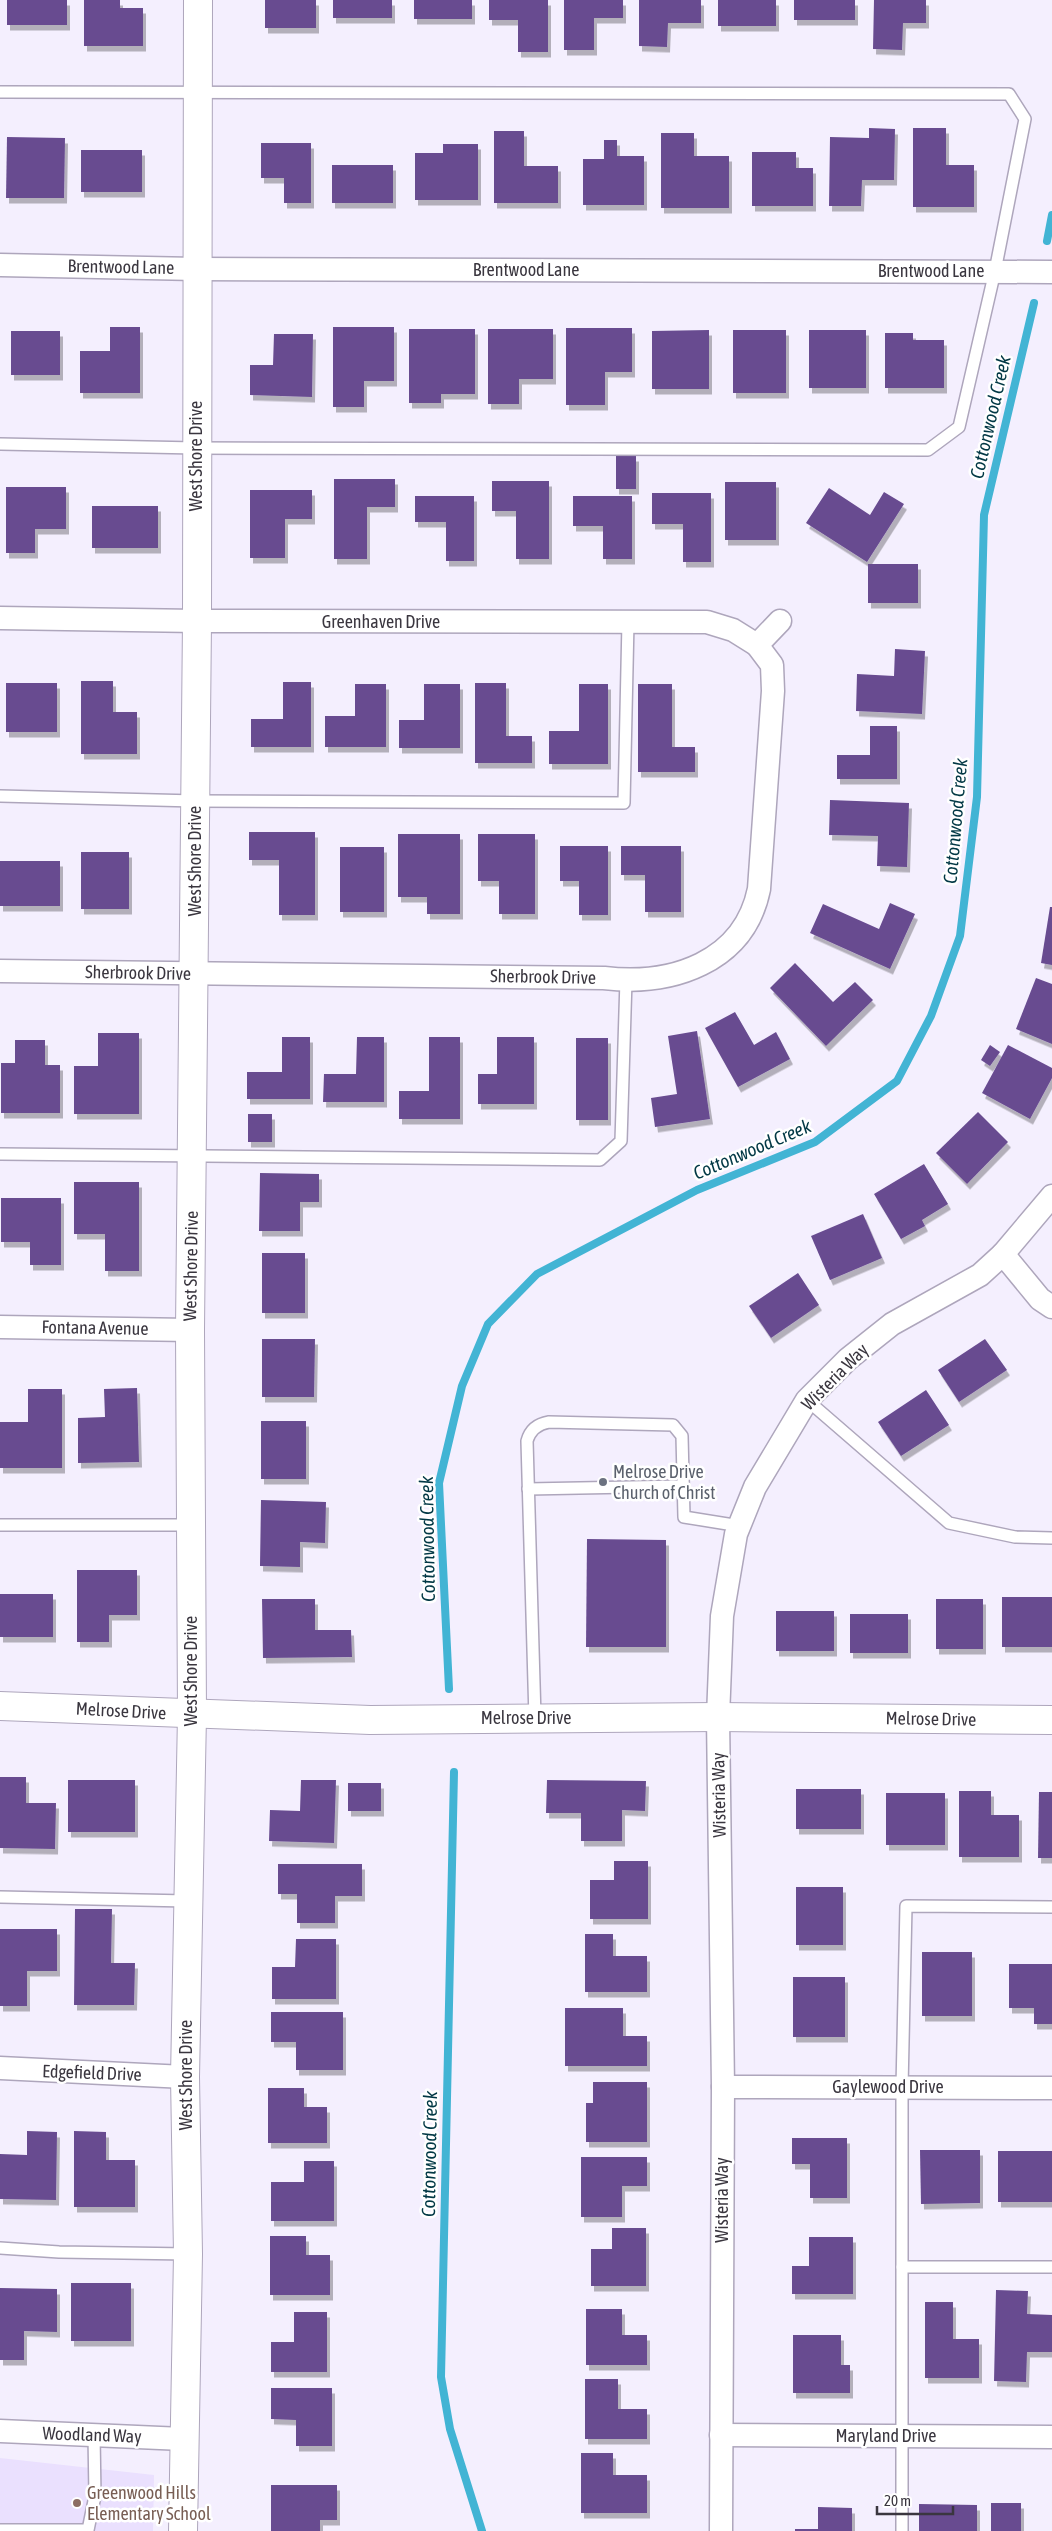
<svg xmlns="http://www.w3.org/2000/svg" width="1052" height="2531" viewBox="0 0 1052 2531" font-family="'Asap Condensed',sans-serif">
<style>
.built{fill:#eae0fe}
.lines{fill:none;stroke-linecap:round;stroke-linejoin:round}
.stream{stroke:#42b4d4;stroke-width:8}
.building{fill:#684b90;filter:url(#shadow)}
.service-casing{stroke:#aea6bc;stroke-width:14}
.minor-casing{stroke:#aea6bc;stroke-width:25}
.tertiary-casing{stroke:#aea6bc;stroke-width:30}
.service{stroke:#fff;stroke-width:11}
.minor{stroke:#fff;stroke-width:22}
.tertiary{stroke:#fff;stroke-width:28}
.worship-dot{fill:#6b7280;stroke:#fff;stroke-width:2}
.education-dot{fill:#8d6e63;stroke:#fff;stroke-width:2}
.labels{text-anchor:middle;stroke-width:5;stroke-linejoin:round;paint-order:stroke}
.street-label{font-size:18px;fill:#3a363f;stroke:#fff}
.worship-label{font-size:18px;fill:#5b616d;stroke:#fff;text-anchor:start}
.education-label{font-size:18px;fill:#785e54;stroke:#fff;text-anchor:start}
.water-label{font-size:19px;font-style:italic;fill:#023845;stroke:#fff}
</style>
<defs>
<filter id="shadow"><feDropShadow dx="3" dy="5.5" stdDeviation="0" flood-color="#0004"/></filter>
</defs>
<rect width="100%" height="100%" fill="#f4effe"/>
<!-- built -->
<polygon class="built" points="0,2458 154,2475 153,2531 0,2531"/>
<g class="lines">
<!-- stream -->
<g class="stream">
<polyline points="1047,241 1052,215"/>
<polyline points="449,1689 439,1483 462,1386 488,1324 537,1274 697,1190 815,1142 897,1081 931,1016 960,936 977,797 984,515 1034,303"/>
<polyline points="454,1772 441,2377 450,2429 482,2531"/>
</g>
</g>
<!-- building -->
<g class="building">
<rect x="7" y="0" width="60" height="25"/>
<polygon points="84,0 120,0 120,8 143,8 143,46 84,46"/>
<rect x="265" y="0" width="51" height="28"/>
<rect x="333" y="0" width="59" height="18"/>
<rect x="414" y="0" width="58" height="19"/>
<polygon points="489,0 548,0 548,52 518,52 518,20 489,20"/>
<polygon points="564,0 623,0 623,18 594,18 594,50 564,50"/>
<polygon points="639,0 701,0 701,23 668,23 667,47 639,46"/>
<rect x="718" y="0" width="58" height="26"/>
<rect x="794" y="0" width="61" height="20"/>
<polygon points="874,0 926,0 926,23 903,23 902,50 873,49"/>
<polygon points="869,128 895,129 894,180 862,180 861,206 829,206 830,137 869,138"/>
<polygon points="913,128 946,128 946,165 974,165 974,207 913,207"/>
<polygon points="494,131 524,131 524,166 558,166 558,203 494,203"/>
<polygon points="661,133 694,133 694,156 729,156 729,208 661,208"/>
<polygon points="7,137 65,138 64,198 6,198"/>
<polygon points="604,140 617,140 617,156 644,156 644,205 583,205 583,159 604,159"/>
<polygon points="261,143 311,143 311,203 284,203 284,178 261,178"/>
<polygon points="443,144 478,144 478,200 415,200 415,153 443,153"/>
<rect x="81" y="150" width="61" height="42"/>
<polygon points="752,152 796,152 796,168 813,168 813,206 752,206"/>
<rect x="332" y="165" width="61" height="38"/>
<polygon points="110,327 140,327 140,393 80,393 80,351 110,351"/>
<polygon points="333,327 394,327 394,381 364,381 364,407 333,407"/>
<polygon points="566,328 632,328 632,372 605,372 605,405 566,405"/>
<polygon points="409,329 475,329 475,394 441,394 441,403 409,403"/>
<polygon points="488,329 553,329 553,379 519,379 519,404 488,404"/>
<polygon points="709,330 709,389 652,389 652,331"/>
<rect x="733" y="330" width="53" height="63"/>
<rect x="809" y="330" width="57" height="58"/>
<rect x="11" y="331" width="49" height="44"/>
<polygon points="885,333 913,333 913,340 944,340 944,388 885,388"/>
<polygon points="274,334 313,334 312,397 250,395 250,365 273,365"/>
<rect x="616" y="456" width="20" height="33"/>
<polygon points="334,479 395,479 395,507 367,507 367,559 334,559"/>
<polygon points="492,481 549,481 549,559 516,559 516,511 492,511"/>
<rect x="725" y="482" width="51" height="58"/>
<polygon points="6,487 66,487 66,529 35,529 35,553 6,553"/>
<polygon points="829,488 870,515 884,492 904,504 867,562 806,523"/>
<polygon points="250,490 312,490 312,519 285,519 285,558 250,558"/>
<polygon points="652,493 711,493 711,562 683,562 683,524 652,524"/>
<polygon points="415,496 474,496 474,561 446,561 446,522 415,522"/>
<polygon points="573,496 632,496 632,559 603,559 603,526 573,526"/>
<rect x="92" y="506" width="66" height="42"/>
<rect x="868" y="564" width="50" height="39"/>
<polygon points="895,649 925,651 922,714 856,711 857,674 894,676"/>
<polygon points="81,681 113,681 113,712 137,712 137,754 81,754"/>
<polygon points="283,682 311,682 311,747 251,747 251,719 283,719"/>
<rect x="6" y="683" width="51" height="49"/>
<polygon points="475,683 506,683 506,736 532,736 532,763 475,763"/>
<polygon points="355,684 386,684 386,747 325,747 325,716 355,716"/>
<polygon points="424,684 460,684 460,748 399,748 399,720 424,720"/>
<polygon points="579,684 608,684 608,764 549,764 549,731 579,731"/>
<polygon points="638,684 672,684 672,747 695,747 695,772 638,772"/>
<polygon points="870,726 897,726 897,779 837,779 837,755 870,755"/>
<polygon points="830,800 909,803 907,867 877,866 878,836 829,835"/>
<polygon points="249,832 315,832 315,915 279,915 279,860 249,860"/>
<polygon points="398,834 460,834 460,914 427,914 427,897 398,897"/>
<polygon points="478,834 535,834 535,914 499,914 499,881 478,881"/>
<polygon points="560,846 608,846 608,915 579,915 579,881 560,881"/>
<polygon points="621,846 681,846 681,912 645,912 645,875 621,875"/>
<rect x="340" y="847" width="44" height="65"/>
<rect x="81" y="852" width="48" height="57"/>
<rect x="0" y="861" width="60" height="45"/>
<polygon points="890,903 915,914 890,969 810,933 823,904 879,929"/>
<polygon points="1050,907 1052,907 1052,965 1041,963"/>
<polygon points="795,963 833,1002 855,982 873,1000 826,1046 770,988"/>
<polygon points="1036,978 1052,984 1052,1044 1016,1029"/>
<polygon points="735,1012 754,1045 776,1032 790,1059 738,1087 705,1028"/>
<polygon points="697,1031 710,1119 655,1127 651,1098 677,1094 668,1036"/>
<polygon points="98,1033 139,1033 139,1114 74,1114 74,1066 98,1066"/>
<polygon points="282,1037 310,1037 310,1099 247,1099 247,1072 282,1072"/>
<polygon points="357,1037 384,1037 384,1102 323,1102 324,1074 356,1074"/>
<polygon points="429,1037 460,1037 460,1119 399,1119 399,1091 429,1091"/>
<polygon points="497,1037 534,1037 534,1104 478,1104 478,1074 497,1074"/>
<rect x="576" y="1038" width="32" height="82"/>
<polygon points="15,1040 45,1040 45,1065 60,1065 60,1113 1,1113 1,1063 15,1063"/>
<polygon points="990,1045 1000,1052 990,1066 981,1060"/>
<polygon points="1008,1045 1052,1068 1052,1078 1030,1119 982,1093"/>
<polygon points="978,1112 1008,1142 967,1184 936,1153"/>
<rect x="248" y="1114" width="24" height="28"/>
<polygon points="924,1164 948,1204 922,1220 925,1226 901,1239 874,1194"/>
<polygon points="260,1173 319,1174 319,1202 300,1202 300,1231 259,1231"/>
<polygon points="74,1182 139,1182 139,1271 105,1271 105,1234 74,1234"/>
<polygon points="1,1198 61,1198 61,1265 30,1265 30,1242 1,1242"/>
<polygon points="863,1214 882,1258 830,1280 811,1236"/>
<rect x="262" y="1253" width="43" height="60"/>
<polygon points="798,1273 819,1305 771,1338 749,1306"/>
<polygon points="262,1339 315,1339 314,1397 262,1397"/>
<polygon points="985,1339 1007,1370 959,1402 938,1370"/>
<polygon points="137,1388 139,1462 78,1463 78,1418 105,1417 104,1389"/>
<polygon points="28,1389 62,1389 62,1468 0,1468 0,1422 28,1422"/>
<polygon points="926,1390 949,1425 901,1456 878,1422"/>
<rect x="261" y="1421" width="45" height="58"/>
<polygon points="261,1500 326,1502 325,1543 300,1542 300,1567 260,1566"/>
<polygon points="587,1539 666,1540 666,1647 586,1647"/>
<polygon points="77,1570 137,1570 137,1615 109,1615 109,1642 77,1642"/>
<rect x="0" y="1594" width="53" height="43"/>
<rect x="1002" y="1597" width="50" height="50"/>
<polygon points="262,1599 315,1599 315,1630 351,1630 352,1657 263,1658"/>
<rect x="936" y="1599" width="47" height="50"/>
<rect x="776" y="1611" width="58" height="40"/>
<rect x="850" y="1614" width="58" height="39"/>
<polygon points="0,1777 26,1777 26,1803 56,1803 55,1849 0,1848"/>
<rect x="68" y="1780" width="67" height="52"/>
<polygon points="301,1780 336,1780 334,1843 269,1841 270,1810 300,1811"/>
<polygon points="547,1780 646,1781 645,1811 622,1810 622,1841 581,1841 581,1813 546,1813"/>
<rect x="348" y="1783" width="33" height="28"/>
<rect x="796" y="1789" width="65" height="40"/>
<polygon points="959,1791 991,1791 991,1815 1019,1815 1019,1857 959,1857"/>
<polygon points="1039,1792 1052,1792 1052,1858 1038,1858"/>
<rect x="886" y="1793" width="59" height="52"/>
<polygon points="614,1861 648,1861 648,1919 590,1919 590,1880 614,1880"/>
<polygon points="278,1864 362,1864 362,1896 335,1896 335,1923 297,1923 297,1894 278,1894"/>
<rect x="796" y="1887" width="47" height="58"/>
<polygon points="75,1909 112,1909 111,1963 135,1963 134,2005 74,2005"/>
<polygon points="0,1929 57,1929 57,1971 27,1971 27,2006 0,2006"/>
<polygon points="585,1934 613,1934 613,1956 647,1956 647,1992 585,1992"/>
<polygon points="296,1939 336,1939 336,1999 272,1999 272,1967 295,1967"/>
<rect x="922" y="1952" width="50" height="64"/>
<polygon points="1009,1964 1052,1964 1052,2024 1034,2024 1034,2008 1009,2008"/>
<rect x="793" y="1977" width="52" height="60"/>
<polygon points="565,2008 623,2008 623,2036 647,2036 647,2066 565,2066"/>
<polygon points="271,2012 343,2012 343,2070 296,2070 296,2042 271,2042"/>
<polygon points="593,2082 647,2082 647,2142 586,2142 586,2103 593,2103"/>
<polygon points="268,2088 304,2088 304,2107 327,2107 327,2143 268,2143"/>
<polygon points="27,2131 57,2132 56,2200 0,2199 0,2154 27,2155"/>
<polygon points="74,2131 106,2132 106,2160 135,2160 135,2207 74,2207"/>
<polygon points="792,2138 847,2138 847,2198 810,2198 810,2164 792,2164"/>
<polygon points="920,2150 980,2150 980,2203 921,2204"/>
<rect x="998" y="2151" width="54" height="51"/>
<polygon points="581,2157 647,2157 647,2186 622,2186 622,2217 581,2217"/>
<polygon points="304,2161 334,2161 334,2221 271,2221 271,2182 304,2182"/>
<polygon points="612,2228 646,2228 646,2286 591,2286 591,2249 612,2249"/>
<polygon points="270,2236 306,2236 306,2255 330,2255 330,2295 270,2295"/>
<polygon points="809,2237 853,2237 853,2294 792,2294 792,2266 809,2266"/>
<rect x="71" y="2283" width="60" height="58"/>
<polygon points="0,2288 57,2289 57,2332 24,2331 24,2360 0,2360"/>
<polygon points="996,2290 1028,2291 1027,2314 1052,2315 1052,2352 1027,2352 1026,2382 994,2381"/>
<polygon points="925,2302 953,2302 953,2339 979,2339 979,2378 925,2378"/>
<polygon points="586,2309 622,2309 622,2335 647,2335 647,2365 586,2365"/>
<polygon points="294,2312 327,2312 327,2372 271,2372 271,2342 294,2342"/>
<polygon points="793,2335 841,2335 841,2365 850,2365 850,2393 793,2393"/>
<polygon points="585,2379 618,2379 618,2409 647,2409 647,2439 585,2439"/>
<polygon points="271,2388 332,2388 332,2446 296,2446 296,2420 271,2419"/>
<polygon points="581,2453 613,2453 613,2475 647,2475 647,2513 581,2513"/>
<polygon points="271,2485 337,2485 337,2520 320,2520 320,2531 271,2531"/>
<rect x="991" y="2503" width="30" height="28"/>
<polygon points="919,2504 977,2505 977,2531 919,2531"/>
<polygon points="818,2507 852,2508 852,2531 795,2531 795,2529 818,2529"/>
</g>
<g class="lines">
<defs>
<g id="service">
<polyline points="0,92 1009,94 1025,119 995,271 959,427 928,450 196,448 0,444"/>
<polyline points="0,796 195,801 624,803 628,622"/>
<polyline points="0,1154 600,1160 621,1141 626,980"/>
<polyline points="807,1400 949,1523 1015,1537 1052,1538"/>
<polyline points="528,1489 683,1486"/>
<polyline points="0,1525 190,1525"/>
<path d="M 535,1718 L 527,1441 C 530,1430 537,1424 549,1422 L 673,1425 L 682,1436 L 684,1517 L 740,1526"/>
<polyline points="0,1897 187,1901"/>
<polyline points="0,2248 59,2252 188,2254"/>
<polyline points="902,2267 1052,2267"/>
<polyline points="0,2530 88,2530 95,2496 94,2435"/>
<polyline points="902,2531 902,2087 906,1906 1052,1907"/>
</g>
<g id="minor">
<polyline points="0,265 196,269 1052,272"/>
<polyline points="0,618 197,621 707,622 733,630 757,645"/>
<path d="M 0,971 L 604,978 C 671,986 744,963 759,889 L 773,691 L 772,665 L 757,645 L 780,621"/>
<polyline points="1003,1254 1040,1299 1052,1307"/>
<polyline points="0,1327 190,1330"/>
<polyline points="0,2068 185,2077"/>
<polyline points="723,2087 1052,2088"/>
<polyline points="0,2431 183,2439"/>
<polyline points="721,2435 1052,2437"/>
<polyline points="721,2531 723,2087 718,1717 722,1616 736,1534 755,1487 807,1400 848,1359 892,1324 980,1275 1003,1254 1052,1196"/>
</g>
<g id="tertiary">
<polyline points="0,1706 370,1720 718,1717 1052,1720"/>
<polyline points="183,2531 188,2254 185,2077 192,1715 190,1330 197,621 198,0"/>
</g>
</defs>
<!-- service casing -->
<use href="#service" class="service-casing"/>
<!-- minor casing -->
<use href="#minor" class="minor-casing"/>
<!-- tertiary casing -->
<use href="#tertiary" class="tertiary-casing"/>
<!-- service -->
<use href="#service" class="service"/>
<!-- minor -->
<use href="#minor" class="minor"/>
<!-- tertiary -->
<use href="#tertiary" class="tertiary"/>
</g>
<!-- markers -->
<circle class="worship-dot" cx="603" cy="1482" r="5"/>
<circle class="education-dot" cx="77" cy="2503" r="5"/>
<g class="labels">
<!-- street labels -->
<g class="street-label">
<text transform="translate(121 267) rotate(1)" y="6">Brentwood Lane</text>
<text x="526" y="276">Brentwood Lane</text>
<text x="931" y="277">Brentwood Lane</text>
<text transform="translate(196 456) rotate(-90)" y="6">West Shore Drive</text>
<text x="381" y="628">Greenhaven Drive</text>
<text transform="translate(195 861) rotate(-90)" y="6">West Shore Drive</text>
<text transform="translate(138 973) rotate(1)" y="6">Sherbrook Drive</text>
<text transform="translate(543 977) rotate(1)" y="6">Sherbrook Drive</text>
<text transform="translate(191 1266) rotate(-89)" y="6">West Shore Drive</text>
<text transform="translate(95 1328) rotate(1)" y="6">Fontana Avenue</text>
<text transform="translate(835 1377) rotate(-45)" y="6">Wisteria Way</text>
<text transform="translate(191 1671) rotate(-90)" y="6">West Shore Drive</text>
<text transform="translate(121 1711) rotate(3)" y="6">Melrose Drive</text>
<text x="526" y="1724">Melrose Drive</text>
<text transform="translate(931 1719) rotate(1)" y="6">Melrose Drive</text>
<text transform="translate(719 1795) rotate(-91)" y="6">Wisteria Way</text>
<text transform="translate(92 2073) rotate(2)" y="6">Edgefield Drive</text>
<text transform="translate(186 2075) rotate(-90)" y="6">West Shore Drive</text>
<text x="888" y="2093">Gaylewood Drive</text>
<text transform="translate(722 2200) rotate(-90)" y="6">Wisteria Way</text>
<text transform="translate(92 2435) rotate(2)" y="6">Woodland Way</text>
<text x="886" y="2442">Maryland Drive</text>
</g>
<!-- worship labels -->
<g class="worship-label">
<text x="613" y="1478">Melrose Drive<tspan x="613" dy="21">Church of Christ</tspan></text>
</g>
<!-- education labels -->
<g class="education-label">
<text x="87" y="2499">Greenwood Hills<tspan x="87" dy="21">Elementary School</tspan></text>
</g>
<!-- water labels -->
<g class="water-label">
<text transform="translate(990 417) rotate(-77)" y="7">Cottonwood Creek</text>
<text transform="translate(955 821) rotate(-85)" y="7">Cottonwood Creek</text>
<text transform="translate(752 1149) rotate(-23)" y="7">Cottonwood Creek</text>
<text transform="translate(427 1539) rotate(-91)" y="7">Cottonwood Creek</text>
<text transform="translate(429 2154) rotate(-89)" y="7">Cottonwood Creek</text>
</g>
</g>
<!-- scale -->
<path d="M877 2506v8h76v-8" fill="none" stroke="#3a363f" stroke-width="2.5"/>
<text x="884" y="2506" font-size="15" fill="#3a363f" stroke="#ffffff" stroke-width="4" paint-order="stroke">20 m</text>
</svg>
